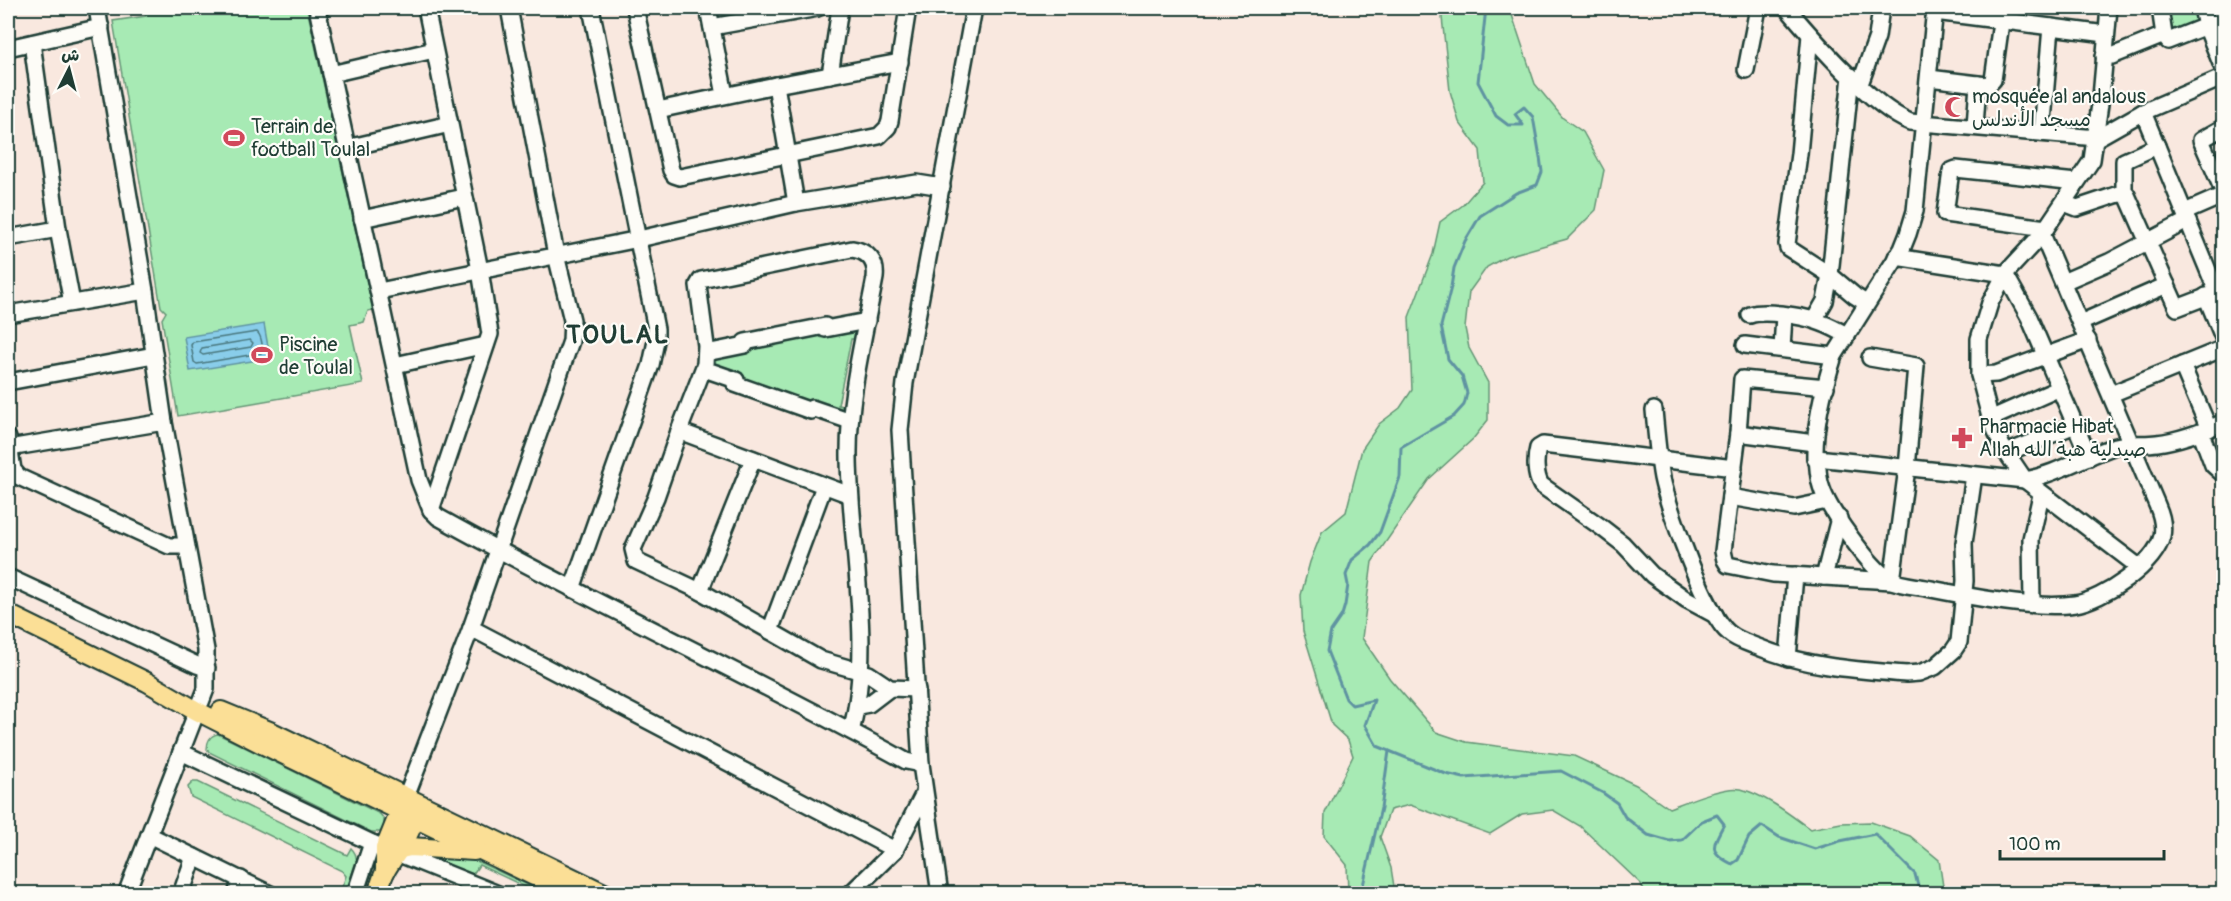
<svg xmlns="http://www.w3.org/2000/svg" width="2231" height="901" viewBox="0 0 2231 901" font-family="Pangolin,'Playpen Sans Arabic',sans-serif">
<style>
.green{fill:#a7eab4;stroke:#639474;stroke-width:1.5}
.water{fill:#89cdea;stroke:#5f93a1;stroke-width:1.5}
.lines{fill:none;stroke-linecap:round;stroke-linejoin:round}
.shore{stroke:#49777d;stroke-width:1.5}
.stream{stroke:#5f93a1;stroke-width:3}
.minor-casing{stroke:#1f3d34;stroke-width:20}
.major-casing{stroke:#1f3d34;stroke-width:22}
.minor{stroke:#fdfcf7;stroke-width:15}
.major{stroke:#fbdf96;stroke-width:18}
.labels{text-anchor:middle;stroke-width:4.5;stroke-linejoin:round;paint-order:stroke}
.poi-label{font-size:20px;fill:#1f3d34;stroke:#fdfcf7;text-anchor:start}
.district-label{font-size:26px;font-weight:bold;letter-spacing:1.5px;fill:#1f3d34;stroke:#fdfcf7}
</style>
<rect width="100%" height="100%" fill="#f9e8df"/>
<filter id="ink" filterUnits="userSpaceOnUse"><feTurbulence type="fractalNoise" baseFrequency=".0167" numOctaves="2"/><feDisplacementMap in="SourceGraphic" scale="12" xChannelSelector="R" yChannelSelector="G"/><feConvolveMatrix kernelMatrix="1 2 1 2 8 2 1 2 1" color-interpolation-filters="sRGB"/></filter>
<g filter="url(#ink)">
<!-- green -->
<g class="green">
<polygon points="145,8 307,8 373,310 368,311 364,322 350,325 363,384 178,416 162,319 166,312 161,307 113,21 146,16"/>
<path d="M 1441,8 L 1511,8 L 1512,15 L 1535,84 L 1563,118 L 1583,132 L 1604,170 L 1596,210 L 1567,239 L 1507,256 L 1487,267 L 1469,292 L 1465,328 L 1469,348 L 1488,383 L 1488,420 L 1473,439 L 1429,479 L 1372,562 L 1362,638 L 1390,679 L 1436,732 L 1466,742 L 1574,756 L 1636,785 L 1669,808 C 1685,802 1725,785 1741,789 C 1767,796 1789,814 1810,829 L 1841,823 L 1871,822 L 1910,836 L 1939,860 L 1944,893 L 1645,893 L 1641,884 L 1580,826 L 1553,810 L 1522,814 L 1490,834 L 1410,805 L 1390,810 L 1380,837 L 1391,868 L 1395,893 L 1348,893 L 1347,865 L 1324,836 L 1325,813 L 1353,756 L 1348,740 L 1332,725 L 1303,631 L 1301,595 L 1310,562 L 1322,532 L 1346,512 L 1362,449 L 1379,424 L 1400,408 L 1412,390 L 1409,317 L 1433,254 L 1440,222 L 1463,205 L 1483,182 L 1480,150 L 1459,122 L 1450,91 Z"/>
<polygon points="2159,8 2199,8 2201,23 2170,36"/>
<polygon points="857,327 855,339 851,339 838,405 843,406 842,414 713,369 718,354"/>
<path d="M 218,734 L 380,814 L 384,819 L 384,827 L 380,832 L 371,832 L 209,752 L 207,749 C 207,742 210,735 218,734 Z"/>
<path d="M 193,782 L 198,782 L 347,855 L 351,848 C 364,860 351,879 346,893 L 340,893 L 346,876 L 342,871 L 191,797 L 188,787 Z"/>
<polygon points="413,853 466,856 545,893 538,893 479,865 473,874"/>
</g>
<!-- water -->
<polygon class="water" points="264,324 270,358 190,371 184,337"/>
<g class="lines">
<!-- shore -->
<g class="shore">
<path d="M 257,332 C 261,335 264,348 261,353 L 197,364 L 194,362 L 191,345 L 193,342 Z"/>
<polygon points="250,340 253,343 251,347 203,355 200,353 202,348"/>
</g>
<!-- stream -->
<g class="stream">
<path d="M 1486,8 L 1478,82 L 1496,116 L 1508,125 L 1523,125 L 1515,114 L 1524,107 L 1533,117 L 1540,157 L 1542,172 L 1537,185 L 1516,193 L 1480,216 L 1465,241 L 1454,268 L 1451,287 L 1441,326 L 1448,359 L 1462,376 L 1467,393 L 1464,405 L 1454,416 L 1401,447 L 1400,477 L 1380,532 L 1370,545 L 1352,560 L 1346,575 L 1348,585 L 1345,605 L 1342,615 L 1331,631 L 1327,651 L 1346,699 L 1352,705 L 1374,700 L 1365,725 L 1377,746 L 1446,774 L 1464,778 L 1561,771 L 1603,793 L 1617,803 L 1625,817 L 1648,835 L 1669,841 L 1682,840 L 1702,821 L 1717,815 L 1724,824 C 1713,845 1707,852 1732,864 L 1738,860 L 1749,837 L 1762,826 L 1779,837 L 1815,849 L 1840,841 L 1875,834 L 1915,874 L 1920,894"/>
<polyline points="1361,894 1381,808 1389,751"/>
</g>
<defs>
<g id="minor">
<polyline points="97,8 145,291 164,422 206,650 206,689 201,702"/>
<path d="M 317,8 L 419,480 L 431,510 L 438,517 C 592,603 752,676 906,761 L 921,764"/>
<polyline points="426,8 480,270 490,334 431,510"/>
<polyline points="635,8 671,170 674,175 680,177 879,136 888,127 890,121 908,8"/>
<polyline points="708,8 725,95"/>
<path d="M 1787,8 C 1815,41 1871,106 1910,122 L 2097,138 L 2143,112 L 2224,77"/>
<path d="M 1935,8 L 1915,211 L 1908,234 L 1902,249 L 1834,356 C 1824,387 1814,426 1815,459 L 1817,458 C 1818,467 1818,477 1821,486 C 1827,508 1870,568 1890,580 C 1900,585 1915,586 1926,588 C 1967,596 2035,610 2075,604 C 2103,600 2155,565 2162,536 C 2164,526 2161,514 2157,505 L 2042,234"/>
<polyline points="2109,8 2101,97 2092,160 2042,234 2005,274 1990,303 1979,339 1979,375 1990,417 2002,446 2025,480 2139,567"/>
<polyline points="2160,8 2164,35"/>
<polyline points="2202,8 2206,26 2224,71"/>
<polyline points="1935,12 2106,34"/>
<polyline points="712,27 818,8"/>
<polyline points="1810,35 1799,154 1787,244 1788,248 1830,275 1855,296 1866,303"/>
<polyline points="32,43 58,229 72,303"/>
<polyline points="8,48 101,27"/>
<polyline points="2104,56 2112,56 2164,35 2168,41 2224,19"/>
<polyline points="1746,70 1758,8"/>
<polyline points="331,74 434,50"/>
<polyline points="830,75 840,8"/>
<polyline points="1929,78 1978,84"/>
<polyline points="1860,84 1877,37 1881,8"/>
<polyline points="776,85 796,203"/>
<polyline points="658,110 776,85 900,62"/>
<polyline points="2143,112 2217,292"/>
<polyline points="1975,126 1978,84 1988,85 1993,80 2003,8"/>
<polyline points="2224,127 2201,140 2224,193"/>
<polyline points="2042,133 2051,27"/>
<polyline points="347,148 450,124"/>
<polyline points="2124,193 2124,161 2157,146"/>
<polyline points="2064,203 2077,208 2119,194 2127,195 2177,308 2224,290"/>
<polyline points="2185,212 2224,195"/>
<polyline points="362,219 464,197"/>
<polyline points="2046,228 1945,214 1951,171 1956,169 2076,182"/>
<polyline points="8,238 58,229"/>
<polyline points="1896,257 2005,274 2029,317 2089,457"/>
<polyline points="2063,282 2109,262 2187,221"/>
<polyline points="379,291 639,239 796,203 917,183 942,187"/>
<polyline points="2206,296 2224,340"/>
<polyline points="8,314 145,291"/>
<path d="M 1750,315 C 1764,310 1802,316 1816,321 C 1827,324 1837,330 1847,335"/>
<polyline points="1814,320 1825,301 1830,275 1851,76"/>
<polyline points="2080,323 2167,285"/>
<polyline points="1745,345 1834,356"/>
<polyline points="1782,349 1784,315"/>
<polyline points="706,353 745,345 745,342 825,326 825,329 867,321"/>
<polyline points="395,365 486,345"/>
<polyline points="2182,365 2209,429"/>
<polyline points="704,369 736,380 735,384 811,411 812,408 850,421"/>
<polyline points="1979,375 1996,374 2088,340"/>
<polyline points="8,382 154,355"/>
<polyline points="1826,387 1742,379 1738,433 1723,551 1725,560 1728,565 1773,574 1892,581 1907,468 1916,366 1870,358"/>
<polyline points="2111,394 2224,348"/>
<path d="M 1654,410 C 1656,433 1658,456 1662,478 C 1668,508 1707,617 1729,633 C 1737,640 1748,643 1758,647 C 1806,667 1855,670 1906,674 L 1919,673 L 1935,667 L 1953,651 L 1959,642 L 1965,581 L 1964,543 L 1974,475"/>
<polyline points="1992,418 2060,388"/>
<polyline points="679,431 850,495"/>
<polyline points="1738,433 1814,443"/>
<polyline points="2201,433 2213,465 2224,475"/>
<polyline points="8,438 13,470 19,477 169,546 186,546"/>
<polyline points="9,448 164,422"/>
<polyline points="2006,453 2075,425"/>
<path d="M 1817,458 L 2025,480 C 2057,474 2085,456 2116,446 C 2130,442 2143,445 2157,443 C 2181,440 2202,432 2224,422"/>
<polyline points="1730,497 1794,508 1827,501"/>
<polyline points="8,577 197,665 207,668"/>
<polyline points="1824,577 1839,518"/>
<polyline points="572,589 651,365 656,341 656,329 591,8"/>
<polyline points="700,591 753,459"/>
<polyline points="2032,604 2031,539 2041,495"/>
<path d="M 1715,615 L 1687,600 L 1652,575 L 1623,544 L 1601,527 L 1541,485 C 1535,475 1535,459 1538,448 L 1543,445 L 1734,468"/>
<polyline points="471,628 895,850"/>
<polyline points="770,631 824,486"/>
<polyline points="1788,658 1795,575"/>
<polyline points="858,706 869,704 890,688"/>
<path d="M 851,731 C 874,647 850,545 849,458 C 848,398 864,337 875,278 C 877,262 868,251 852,249 L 701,280 L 698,285 L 706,346 L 705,364 L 679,431 L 656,497 L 633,549 L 636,561 L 700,591 L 821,660 L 869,674 L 890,688 L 917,689"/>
<polyline points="181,752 372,843 498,894"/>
<polyline points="406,797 471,628 571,341 572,320 556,255 509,8"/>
<polyline points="149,835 270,894"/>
<polyline points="126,894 197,711"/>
<polyline points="181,894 194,857"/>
<polyline points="236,894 241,879"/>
<polyline points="355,894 372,843"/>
<polyline points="850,894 895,850 924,793"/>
<polyline points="940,894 921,764 900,430 905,383 974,8"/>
</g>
<g id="major">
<polyline points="8,614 147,682 197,711 264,745 571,894"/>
<polyline points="221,711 272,732 606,894"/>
<polyline points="401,849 410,847 474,851"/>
<polyline points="385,872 385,848 404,801"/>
<path d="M 377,894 C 380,886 382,877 386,870 C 398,850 413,833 417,809"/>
</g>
</defs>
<!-- minor casing -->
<use href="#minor" class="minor-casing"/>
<!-- major casing -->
<use href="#major" class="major-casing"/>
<!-- minor -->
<use href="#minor" class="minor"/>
<!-- major -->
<use href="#major" class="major"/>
</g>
</g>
<!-- icons -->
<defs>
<symbol id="mosque-bare" viewBox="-9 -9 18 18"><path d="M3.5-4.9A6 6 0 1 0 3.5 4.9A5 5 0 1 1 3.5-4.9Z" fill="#d1495b" stroke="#fdfcf7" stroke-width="2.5" paint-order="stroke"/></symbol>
<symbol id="stadium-bare" viewBox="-9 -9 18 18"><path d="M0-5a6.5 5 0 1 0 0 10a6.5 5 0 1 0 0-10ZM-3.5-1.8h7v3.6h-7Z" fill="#d1495b" stroke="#fdfcf7" stroke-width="2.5" paint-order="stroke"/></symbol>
<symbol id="pharmacy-bare" viewBox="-9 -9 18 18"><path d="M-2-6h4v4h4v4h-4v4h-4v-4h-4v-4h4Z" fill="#d1495b" stroke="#fdfcf7" stroke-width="2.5" paint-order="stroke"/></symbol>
</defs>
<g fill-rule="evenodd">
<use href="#mosque-bare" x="1940" y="92" width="30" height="30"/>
<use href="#stadium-bare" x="219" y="123" width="30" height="30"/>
<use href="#stadium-bare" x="247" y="340" width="30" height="30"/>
<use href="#pharmacy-bare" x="1947" y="423" width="30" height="30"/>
</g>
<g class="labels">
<!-- poi labels -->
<g class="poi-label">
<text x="1972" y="103">mosquée al andalous<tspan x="1972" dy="23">مسجد الأندلس</tspan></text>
<text x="251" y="133">Terrain de<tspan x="251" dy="23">football Toulal</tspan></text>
<text x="279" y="351">Piscine<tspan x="279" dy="23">de Toulal</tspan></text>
<text x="1979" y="433">Pharmacie Hibat<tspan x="1979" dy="23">Allah صيدلية هبة الله</tspan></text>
</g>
<!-- district labels -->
<g class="district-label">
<text x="618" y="343">TOULAL</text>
</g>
</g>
<!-- margin -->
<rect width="2231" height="901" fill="none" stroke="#fdfcf7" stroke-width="30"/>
<rect x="15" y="15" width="2201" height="871" fill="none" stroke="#1f3d34" stroke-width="2" filter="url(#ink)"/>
<!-- north arrow -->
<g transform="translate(69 69) rotate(6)" stroke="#fdfcf7" stroke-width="4.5" paint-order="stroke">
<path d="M0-4.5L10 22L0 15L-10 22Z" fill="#1f3d34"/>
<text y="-9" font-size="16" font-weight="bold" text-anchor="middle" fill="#1f3d34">ش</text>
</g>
<!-- scale -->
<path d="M2000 850v9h164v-9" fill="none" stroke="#1f3d34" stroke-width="3"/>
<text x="2009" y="850" font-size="18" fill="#1f3d34" stroke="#fdfcf7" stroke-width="4.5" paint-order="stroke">100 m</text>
</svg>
